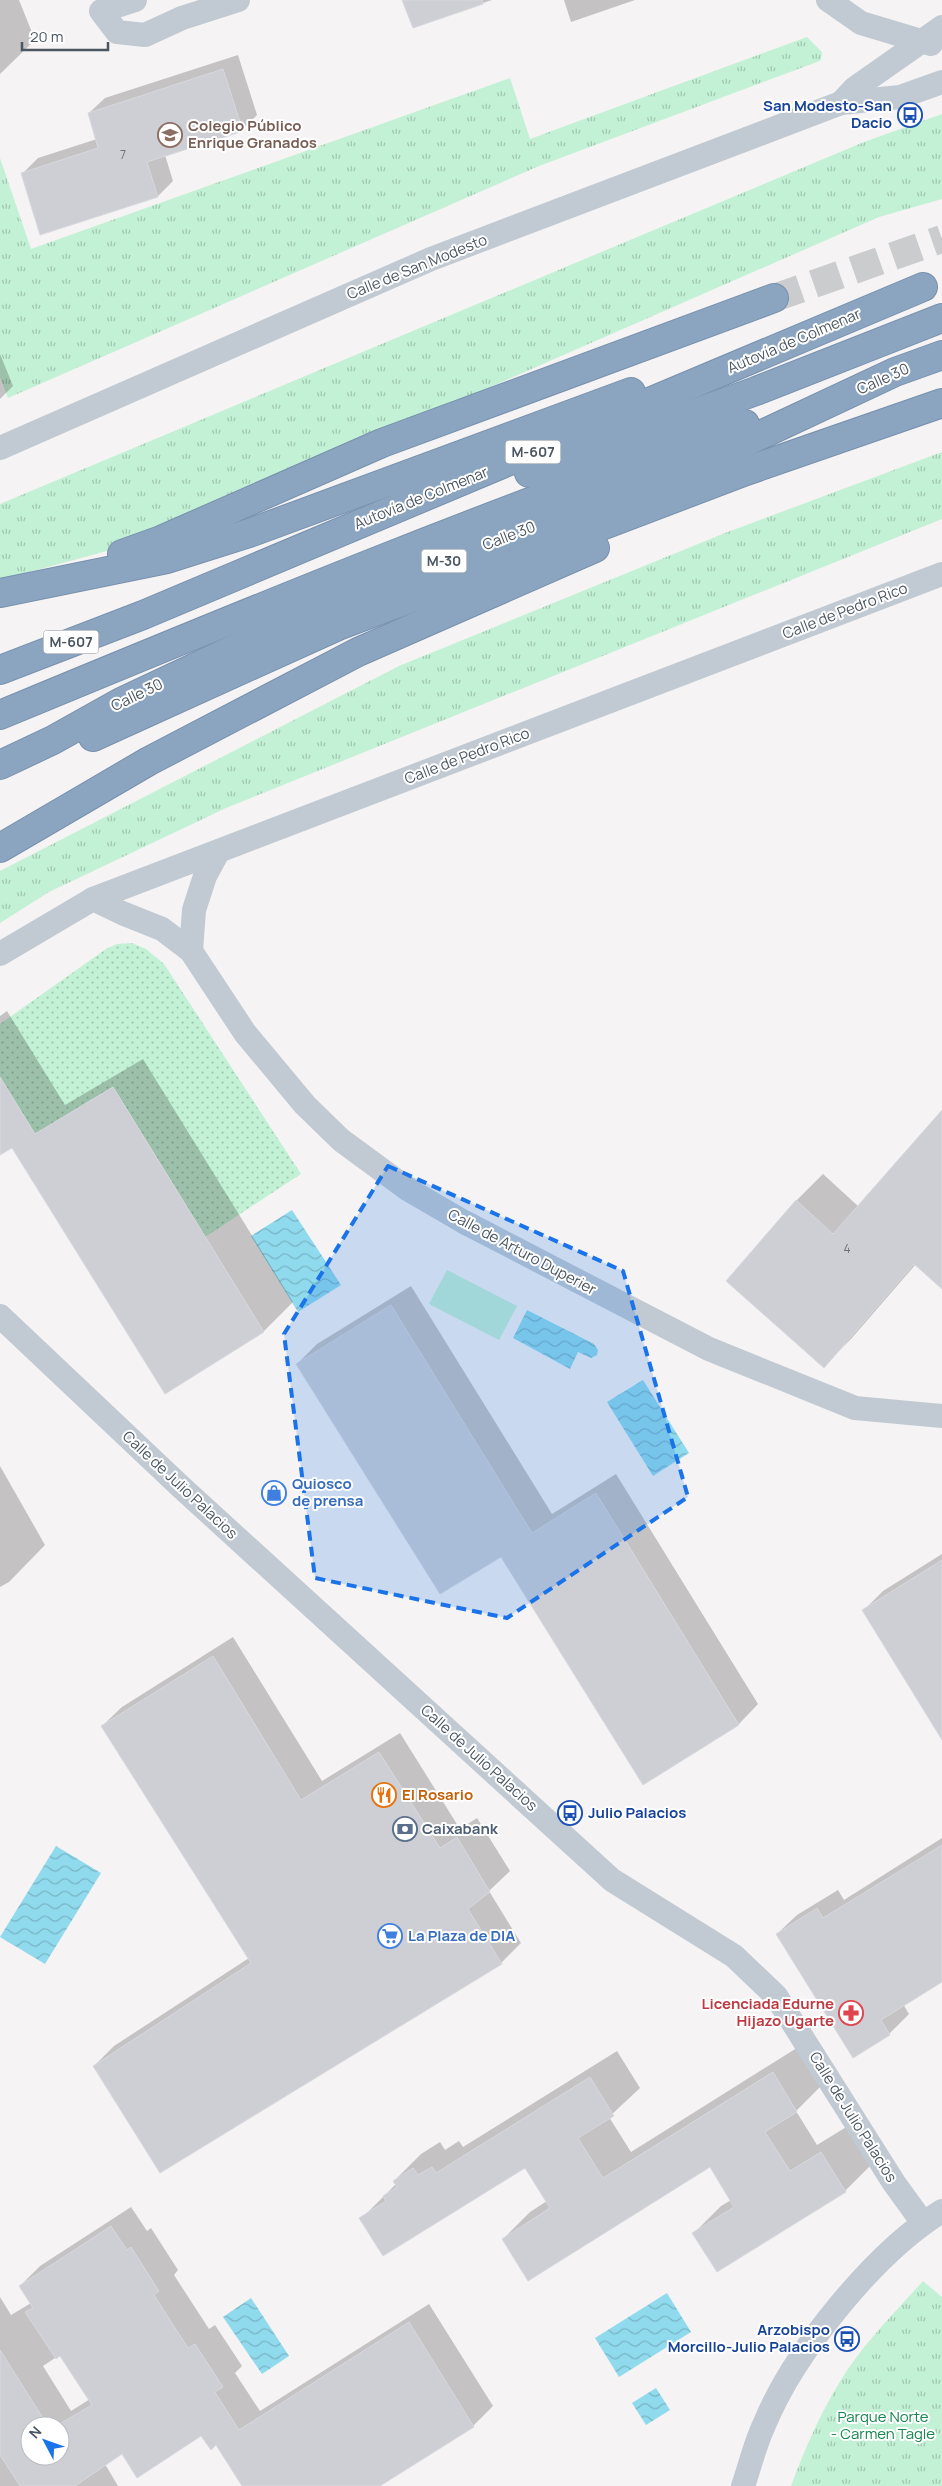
<svg xmlns="http://www.w3.org/2000/svg" width="942" height="2486" viewBox="0 0 942 2486" font-family="Manrope,sans-serif">
<style>
.grass{fill:url(#grass-tufts)}
.garden{fill:url(#garden-dots)}
.pitch{fill:#c3f1d5}
.water{fill:url(#water-waves)}
.shadow{fill:#0003;fill-rule:evenodd}
.building{fill:#cdcfd5;stroke:#d7d9de}
.lines{fill:none;stroke-linecap:round;stroke-linejoin:round}
.motorway-tunnel{stroke:#caccce;stroke-width:28;stroke-dasharray:28 14;stroke-linecap:butt}
.motorway-casing{stroke:#7690ad;stroke-width:30}
.minor{stroke:#c1cad2;stroke-width:24}
.motorway{stroke:#8ba5c1;stroke-width:28}
.marked{fill:#1a73e8;fill-opacity:0.2;stroke:#1a73e8;stroke-width:4;stroke-dasharray:10 6;stroke-linejoin:round}
.labels{text-anchor:middle;stroke-width:4;stroke-linejoin:round;paint-order:stroke}
.number-label{font-size:12px;fill:#6b747e}
.shield{fill:#fff;stroke:#808990;stroke-width:1}
.shield-label{font-size:14px;font-weight:bold;fill:#4a5661}
.transit-label{font-size:15px;font-weight:bold;fill:#164399;stroke:#fff;text-anchor:end}
.education-label{font-size:15px;font-weight:bold;fill:#785e54;stroke:#fff;text-anchor:start}
.street-label{font-size:15px;fill:#4a5661;stroke:#fff}
.shop-label{font-size:15px;font-weight:bold;fill:#366cbe;stroke:#fff;text-anchor:start}
.food-label{font-size:15px;font-weight:bold;fill:#c56008;stroke:#fff;text-anchor:start}
.service-label{font-size:15px;font-weight:bold;fill:#4e5e75;stroke:#fff;text-anchor:start}
.health-label{font-size:15px;font-weight:bold;fill:#be3a42;stroke:#fff;text-anchor:end}
.park-label{font-size:15px;fill:#17864f;stroke:#fff}
</style>
<defs>
<pattern id="grass-tufts" width="24" height="20" patternUnits="userSpaceOnUse" patternTransform="scale(1.25)"><rect width="24" height="20" fill="#c3f1d5"/><path d="M3 7l-1-3M5 7V3M7 7l1-3M15 17l-1-3M17 17v-4M19 17l1-3" fill="none" stroke="#a0c6b0"/></pattern>
<pattern id="garden-dots" width="8" height="8" patternUnits="userSpaceOnUse" patternTransform="scale(1.25)"><rect width="8" height="8" fill="#c3f1d5"/><path d="M2 2h.1M6 6h.1" fill="none" stroke="#a0c6b0" stroke-width="1.8" stroke-linecap="round"/></pattern>
<pattern id="water-waves" width="16" height="10" patternUnits="userSpaceOnUse" patternTransform="scale(1.25)"><rect width="16" height="10" fill="#90daee"/><path d="M0 5q4-4 8 0t8 0" fill="none" stroke="#78b4c4"/></pattern>
</defs>
<rect width="100%" height="100%" fill="#f5f3f3"/>
<!-- grass -->
<g class="grass">
<polygon points="807,37 822,52 821,60 817,62 539,166 8,398 0,377 0,158 31,249 510,78 530,139"/>
<polygon points="942,114 942,199 879,217 129,545 0,580 0,504 864,142"/>
<polygon points="942,452 942,519 226,808 49,892 0,923 0,871 399,666 725,533"/>
<path d="M 923,2281 L 942,2297 L 942,2486 L 791,2486 C 806,2445 824,2405 848,2369 C 870,2337 897,2310 923,2281 Z"/>
</g>
<!-- garden -->
<polygon class="garden" points="132,943 146,949 164,964 301,1174 205,1237 113,1087 35,1134 0,1077 0,1024 106,949 117,944"/>
<!-- pitch -->
<polygon class="pitch" points="447,1270 517,1306 499,1340 429,1304"/>
<!-- water -->
<g class="water">
<polygon points="292,1210 341,1285 298,1312 251,1236"/>
<polygon points="527,1310 594,1344 598,1350 597,1355 591,1358 578,1352 570,1369 513,1338"/>
<polygon points="643,1380 689,1453 653,1476 607,1402"/>
<polygon points="56,1846 101,1873 45,1964 0,1937"/>
<polygon points="667,2293 691,2332 619,2377 595,2338"/>
<polygon points="251,2298 289,2356 262,2374 223,2317"/>
<polygon points="656,2388 670,2410 646,2425 632,2403"/>
</g>
<!-- shadow -->
<g class="shadow">
<polygon points="0,0 19,0 35,40 0,74"/>
<polygon points="404,0 492,0 413,26"/>
<polygon points="564,0 635,0 571,22"/>
<polygon points="238,55 257,115 242,130 165,155 173,181 158,196 22,174 38,158 97,139 89,113 105,98"/>
<polygon points="0,354 13,386 0,399"/>
<polygon points="7,1011 65,1105 143,1059 293,1302 264,1331 165,1393 13,1146 0,1154 0,1016"/>
<polygon points="942,1112 942,1287 916,1264 851,1339 824,1366 796,1201 823,1174 859,1207"/>
<polygon points="411,1286 552,1514 616,1474 758,1704 739,1724 644,1784 501,1555 297,1364 317,1344"/>
<polygon points="0,1466 45,1545 9,1582 0,1587"/>
<polygon points="942,1554 942,1738 863,1611 883,1591"/>
<polygon points="233,1637 322,1781 400,1733 460,1829 477,1818 510,1871 489,1891 521,1943 501,1963 94,2066 114,2046 249,1958 102,1726 122,1707"/>
<polygon points="942,1838 942,1980 903,2004 909,2014 889,2034 853,2056 777,1934 797,1915 838,1890 844,1900"/>
<polygon points="800,2046 823,2084 796,2111 817,2145 848,2126 872,2164 845,2191 694,2233 721,2206 731,2200 710,2165 503,2239 530,2212 547,2201 526,2166 361,2219 396,2184 394,2181 421,2154 440,2142 445,2150 459,2141 463,2147 617,2051 640,2088 609,2117 631,2152"/>
<path d="M 131,2207 L 147,2231 L 151,2228 L 178,2270 L 174,2275 L 209,2329 L 215,2325 L 242,2366 L 235,2373 L 260,2411 L 429,2304 L 493,2406 L 473,2426 L 378,2486 L 243,2486 L 216,2443 L 202,2434 L 122,2452 L 105,2464 L 118,2486 L 0,2486 L 0,2297 L 11,2315 L 31,2303 L 20,2286 L 40,2266 ZM 61,2354 L 90,2399 L 71,2411 L 43,2366 ZM 30,2426 L 60,2426 L 60,2456 L 30,2456 Z"/>
</g>
<!-- building -->
<g class="building">
<polygon points="402,0 482,0 483,4 413,28"/>
<polygon points="223,69 243,131 147,162 158,197 40,235 21,173 98,148 88,113"/>
<polygon points="0,1077 35,1134 113,1087 264,1332 165,1394 12,1148 0,1155"/>
<polygon points="942,1110 942,1289 914,1264 824,1368 726,1281 796,1200 833,1234"/>
<polygon points="391,1305 532,1533 596,1493 739,1725 643,1785 501,1557 440,1594 296,1364"/>
<polygon points="942,1560 942,1740 862,1610"/>
<polygon points="213,1656 301,1800 379,1752 440,1848 457,1837 490,1892 468,1909 502,1964 160,2173 93,2066 251,1963 101,1726"/>
<polygon points="942,1845 942,1982 881,2020 890,2035 853,2058 776,1934 817,1908 823,1918"/>
<polygon points="773,2072 797,2112 765,2132 790,2171 821,2152 846,2192 717,2272 692,2233 734,2207 710,2167 528,2281 502,2239 550,2208 525,2168 383,2256 359,2218 386,2201 383,2196 397,2187 393,2181 413,2168 418,2175 432,2167 436,2173 590,2077 614,2116 578,2138 603,2178"/>
<polygon points="111,2226 127,2250 131,2247 159,2291 154,2295 188,2348 195,2344 223,2387 215,2392 239,2430 409,2322 474,2427 380,2486 242,2486 216,2445 211,2450 201,2436 137,2478 122,2454 75,2486 20,2486 0,2455 0,2350 48,2426 30,2426 30,2456 60,2456 60,2426 56,2426 92,2405 60,2356 56,2359 25,2312 33,2308 19,2286"/>
</g>
<g class="lines">
<!-- motorway-tunnel -->
<polyline class="motorway-tunnel" points="774,298 942,239"/>
<defs>
<g id="motorway">
<polyline points="529,473 756,391 942,318"/>
<polyline points="122,554 161,540 382,443 774,298"/>
<polyline points="0,593 167,559 252,532 631,392"/>
<polyline points="0,670 143,615 923,287"/>
<path d="M 0,715 C 246,613 493,511 745,424"/>
<polyline points="93,737 338,626 746,471 942,403"/>
<polyline points="0,765 53,740 121,702 332,603 735,447 895,372 942,355"/>
<polyline points="0,848 149,761 358,652 595,548"/>
</g>
</defs>
<!-- motorway casing -->
<use href="#motorway" class="motorway-casing"/>
<!-- minor -->
<g class="minor">
<polyline points="135,0 101,11 117,32 145,35 182,18 238,0"/>
<polyline points="828,0 861,23 931,44"/>
<polyline points="841,103 855,88 942,27"/>
<polyline points="0,448 431,259 841,103 900,97 942,82"/>
<polyline points="93,899 122,913 162,929 191,951 245,1033 305,1105 341,1140 409,1190 464,1222 709,1349 855,1408 942,1416"/>
<polyline points="191,951 194,910 205,876 218,852"/>
<polyline points="0,954 93,899 942,574"/>
<polyline points="0,1316 181,1487 612,1880 734,1956 776,1996 894,2183 923,2223"/>
<path d="M 743,2486 C 750,2466 755,2444 764,2425 C 794,2352 875,2252 942,2211"/>
</g>
<!-- motorway -->
<use href="#motorway" class="motorway"/>
</g>
<!-- marked area -->
<path class="marked" d="M 388,1166 L 623,1271 L 688,1497 L 507,1618 L 315,1578 L 284,1334 Z"/>
<!-- icons -->
<defs>
<symbol id="bus-ring" viewBox="-11 -11 22 22"><circle r="9.5" fill="#fff" stroke="#1a4fb4" stroke-width="1.5"/><path d="M-5-6H5V4H4V6H2V4H-2V6H-4V4H-5ZM-3.5-4V0h7V-4ZM-3.5 1.2v1.5H-2V1.2ZM2 1.2v1.5H3.5V1.2Z" fill="#1a4fb4"/></symbol>
<symbol id="school-ring" viewBox="-11 -11 22 22"><circle r="9.5" fill="#fff" stroke="#8d6e63" stroke-width="1.5"/><path d="M0-5L7-2L0 1L-7-2ZM-4 1L0 2.5L4 1V4Q0 6-4 4Z" fill="#8d6e63"/></symbol>
<symbol id="shop-ring" viewBox="-11 -11 22 22"><circle r="9.5" fill="#fff" stroke="#3f7fe0" stroke-width="1.5"/><path d="M-5-2.5h2.3a2.7 3.5 0 0 1 5.4 0H5L5.5 6h-11ZM-1.5-2.5h3a1.5 2.3 0 0 0-3 0Z" fill="#3f7fe0"/></symbol>
<symbol id="restaurant-ring" viewBox="-11 -11 22 22"><circle r="9.5" fill="#fff" stroke="#e8710a" stroke-width="1.5"/><path d="M-5-6h1v4h1v-4h1v4h1v-4h1v5L-1.5 .5V6h-2V.5L-5-1ZM5-6V6H3V1.5H1.5Q1.5-4 5-6Z" fill="#e8710a"/></symbol>
<symbol id="bank-ring" viewBox="-11 -11 22 22"><circle r="9.5" fill="#fff" stroke="#5c6f8a" stroke-width="1.5"/><path d="M-6-4H6V4H-6ZM0-2.3a2.3 2.3 0 1 0 0 4.6a2.3 2.3 0 1 0 0-4.6Z" fill="#5c6f8a"/></symbol>
<symbol id="supermarket-ring" viewBox="-11 -11 22 22"><circle r="9.5" fill="#fff" stroke="#3f7fe0" stroke-width="1.5"/><path d="M-6-5.5h2.5l.6 2H6L4.5 2H-2.5L-4.4-4H-6ZM-1.5 3.2a1.3 1.3 0 1 0 .1 0ZM3 3.2a1.3 1.3 0 1 0 .1 0Z" fill="#3f7fe0"/></symbol>
<symbol id="pharmacy-ring" viewBox="-11 -11 22 22"><circle r="9.5" fill="#fff" stroke="#e0444e" stroke-width="1.5"/><path d="M-2-6h4v4h4v4h-4v4h-4v-4h-4v-4h4Z" fill="#e0444e"/></symbol>
</defs>
<g fill-rule="evenodd">
<use href="#bus-ring" x="896" y="101" width="28" height="28"/>
<use href="#school-ring" x="156" y="121" width="28" height="28"/>
<use href="#shop-ring" x="260" y="1479" width="28" height="28"/>
<use href="#restaurant-ring" x="370" y="1781" width="28" height="28"/>
<use href="#bus-ring" x="556" y="1799" width="28" height="28"/>
<use href="#bank-ring" x="391" y="1815" width="28" height="28"/>
<use href="#supermarket-ring" x="376" y="1922" width="28" height="28"/>
<use href="#pharmacy-ring" x="837" y="1999" width="28" height="28"/>
<use href="#bus-ring" x="833" y="2325" width="28" height="28"/>
</g>
<g class="labels">
<!-- number labels -->
<g class="number-label">
<text x="123" y="159">7</text>
<text x="847" y="1253">4</text>
</g>
<!-- shield labels -->
<g class="shield">
<rect x="505.5" y="440.5" width="55" height="23" rx="4"/>
<rect x="421.5" y="549.5" width="45" height="23" rx="4"/>
<rect x="43.5" y="630.5" width="55" height="23" rx="4"/>
</g>
<g class="shield-label">
<text x="533" y="457">M-607</text>
<text x="444" y="566">M-30</text>
<text x="71" y="647">M-607</text>
</g>
<!-- transit labels -->
<g class="transit-label">
<text x="892" y="111">San Modesto-San<tspan x="892" dy="17">Dacio</tspan></text>
<text x="588" y="1818" text-anchor="start">Julio Palacios</text>
<text x="830" y="2335">Arzobispo<tspan x="830" dy="17">Morcillo-Julio Palacios</tspan></text>
</g>
<!-- education labels -->
<g class="education-label">
<text x="188" y="131">Colegio Público<tspan x="188" dy="17">Enrique Granados</tspan></text>
</g>
<!-- street labels -->
<g class="street-label">
<text transform="translate(417 267) rotate(-22)" y="5">Calle de San Modesto</text>
<text transform="translate(794 341) rotate(-23)" y="5">Autovía de Colmenar</text>
<text transform="translate(883 379) rotate(-24)" y="5">Calle 30</text>
<text transform="translate(421 498) rotate(-22)" y="5">Autovía de Colmenar</text>
<text transform="translate(509 536) rotate(-21)" y="5">Calle 30</text>
<text transform="translate(845 611) rotate(-21)" y="5">Calle de Pedro Rico</text>
<text transform="translate(137 695) rotate(-26)" y="5">Calle 30</text>
<text transform="translate(467 756) rotate(-21)" y="5">Calle de Pedro Rico</text>
<text transform="translate(522 1252) rotate(28)" y="5">Calle de Arturo Duperier</text>
<text transform="translate(180 1485) rotate(43)" y="5">Calle de Julio Palacios</text>
<text transform="translate(479 1758) rotate(42)" y="5">Calle de Julio Palacios</text>
<text transform="translate(853 2117) rotate(58)" y="5">Calle de Julio Palacios</text>
</g>
<!-- shop labels -->
<g class="shop-label">
<text x="292" y="1489">Quiosco<tspan x="292" dy="17">de prensa</tspan></text>
<text x="408" y="1941">La Plaza de DIA</text>
</g>
<!-- food labels -->
<g class="food-label">
<text x="402" y="1800">El Rosario</text>
</g>
<!-- service labels -->
<g class="service-label">
<text x="422" y="1834">Caixabank</text>
</g>
<!-- health labels -->
<g class="health-label">
<text x="834" y="2009">Licenciada Edurne<tspan x="834" dy="17">Hijazo Ugarte</tspan></text>
</g>
<!-- park labels -->
<g class="park-label">
<text x="883" y="2422">Parque Norte<tspan x="883" dy="17">- Carmen Tagle</tspan></text>
</g>
</g>
<!-- north arrow -->
<g transform="translate(45 2441) rotate(311)"><circle r="24" fill="#ffffff" stroke="#b7bbc0"/>
<path d="M0-4L9 19L0 12L-9 19Z" fill="#1a73e8"/>
<text y="-8" font-size="14" font-weight="bold" text-anchor="middle" fill="#4a5661">N</text>
</g>
<!-- scale -->
<path d="M22 42v8h86v-8" fill="none" stroke="#4a5661" stroke-width="2.5"/>
<text x="30" y="42" font-size="15" fill="#4a5661" stroke="#ffffff" stroke-width="4" paint-order="stroke">20 m</text>
</svg>
